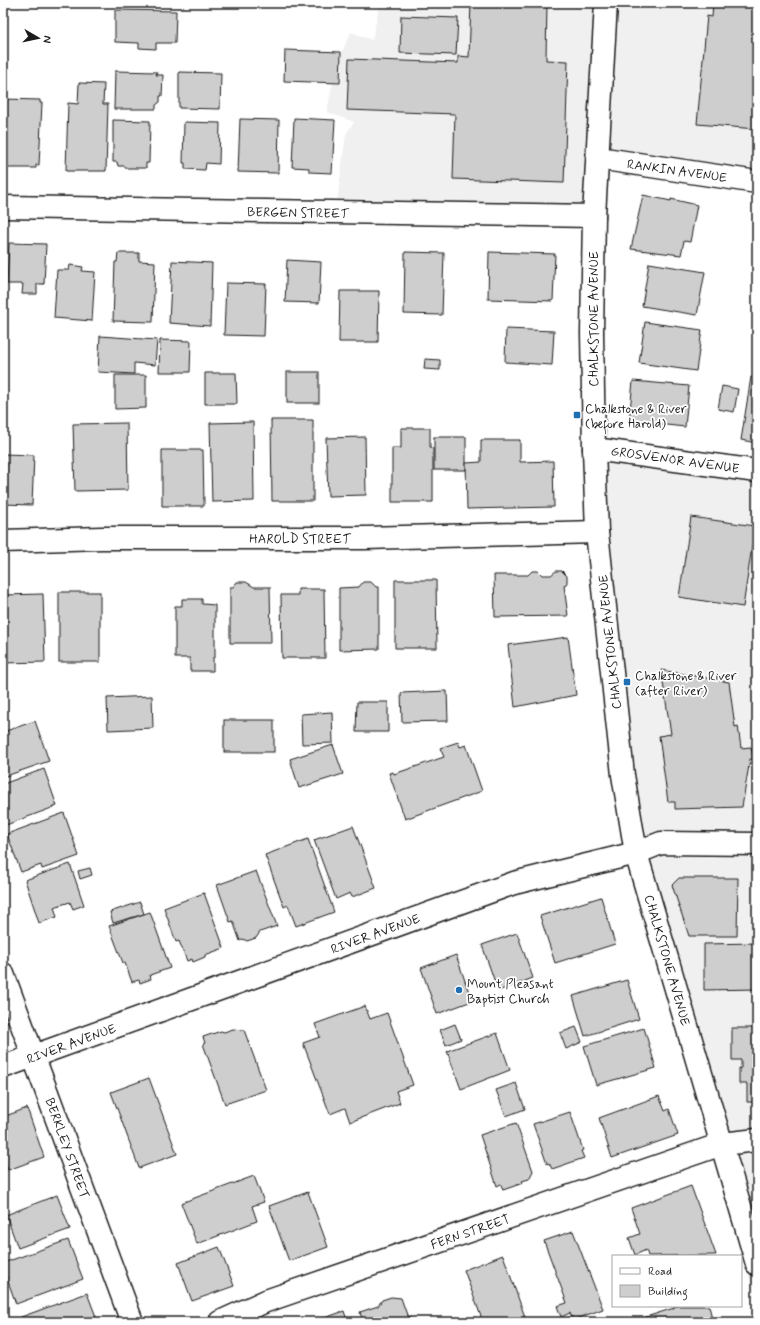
<svg xmlns="http://www.w3.org/2000/svg" width="760" height="1325" viewBox="0 0 760 1325" font-family="Mynerve,sans-serif">
<style>
.built{fill:#f0f0f0}
.building{fill:#cecece;stroke:#1c1c1c}
.lines{fill:none;stroke-linecap:round;stroke-linejoin:round}
.street-casing{stroke:#1c1c1c;stroke-width:25}
.secondary-casing{stroke:#1c1c1c;stroke-width:25}
.street{stroke:#fff;stroke-width:22}
.secondary{stroke:#fff;stroke-width:22}
.poi-dot{fill:#1f6fb2;stroke:#fff;stroke-width:1.5}
.labels{text-anchor:middle;stroke-width:3.5;stroke-linejoin:round;paint-order:stroke}
.street-label{font-size:13px;fill:#1c1c1c;stroke:#fff}
.poi-label{font-size:13px;fill:#1c1c1c;stroke:#fff;text-anchor:start}
</style>
<rect width="100%" height="100%" fill="#fff"/>
<filter id="ink" filterUnits="userSpaceOnUse"><feTurbulence type="fractalNoise" baseFrequency=".025" numOctaves="2"/><feDisplacementMap in="SourceGraphic" scale="8" xChannelSelector="R" yChannelSelector="G"/><feConvolveMatrix kernelMatrix="1 2 1 2 8 2 1 2 1" color-interpolation-filters="sRGB"/></filter>
<g filter="url(#ink)">
<!-- built -->
<g class="built">
<polygon points="380,3 757,3 757,185 600,162 584,216 336,211 346,134 354,122 327,112 336,65 351,32 372,40"/>
<polygon points="587,453 757,475 757,1304 622,850 586,531"/>
</g>
<!-- building -->
<g class="building">
<polygon points="471,3 547,3 546,60 568,61 564,183 453,179 455,114 347,110 349,59 458,63 458,56 469,57"/>
<polygon points="713,3 757,3 757,115 756,129 697,124 707,16 712,17"/>
<polygon points="115,10 176,11 175,43 156,43 156,49 139,48 139,43 115,42"/>
<polygon points="401,16 458,18 456,55 400,53"/>
<polygon points="285,50 341,52 340,83 284,81"/>
<polygon points="115,71 157,72 156,75 163,75 162,96 160,96 160,102 156,105 156,109 114,109"/>
<polygon points="179,72 221,73 220,109 179,108"/>
<polygon points="79,83 104,84 103,104 108,104 106,171 66,171 68,103 78,104"/>
<polygon points="3,99 40,100 40,103 42,103 39,165 36,165 36,168 3,168"/>
<polygon points="294,118 335,120 332,173 309,172 309,168 292,167"/>
<polygon points="240,119 279,120 278,173 238,172"/>
<polygon points="113,120 150,121 149,163 146,163 146,168 125,168 125,166 118,166 117,162 113,162"/>
<polygon points="184,122 220,123 219,164 206,163 205,170 185,169 185,163 183,163"/>
<polygon points="643,195 671,201 671,199 697,205 690,242 684,241 681,255 631,249"/>
<polygon points="9,243 46,244 44,284 37,284 37,294 22,294 23,284 7,284"/>
<polygon points="405,252 444,253 442,315 404,314"/>
<polygon points="489,252 555,254 553,301 488,299"/>
<polygon points="118,253 139,253 139,261 155,262 153,322 113,321 115,262 117,262"/>
<polygon points="287,260 321,262 319,303 285,302"/>
<polygon points="172,261 212,263 210,326 169,323"/>
<polygon points="649,263 705,272 697,315 642,306"/>
<polygon points="70,265 83,267 82,271 95,272 92,321 54,318 57,270 69,270"/>
<polygon points="226,283 266,284 264,336 224,335"/>
<polygon points="340,291 379,291 378,342 339,342"/>
<polygon points="645,322 702,330 696,371 639,363"/>
<polygon points="506,329 554,331 552,365 505,362"/>
<polygon points="100,336 157,340 155,365 134,363 134,374 98,372"/>
<polygon points="160,340 191,341 190,372 159,372"/>
<polygon points="425,359 440,360 440,370 424,369"/>
<rect x="287" y="372" width="32" height="31"/>
<polygon points="205,373 236,373 237,404 205,404"/>
<polygon points="115,375 146,375 146,408 115,409"/>
<polygon points="751,377 757,378 757,443 741,440"/>
<polygon points="633,381 689,386 685,427 629,421"/>
<polygon points="722,386 738,389 734,412 718,409"/>
<polygon points="271,420 313,420 313,501 272,501"/>
<polygon points="253,422 254,501 212,502 210,423"/>
<polygon points="127,423 128,490 75,491 73,424"/>
<polygon points="401,428 430,428 430,447 433,448 433,502 392,502 392,448 401,448"/>
<polygon points="365,437 366,495 328,496 326,438"/>
<rect x="434" y="437" width="32" height="33"/>
<polygon points="481,440 520,440 520,462 553,461 554,507 467,509 466,463 481,462"/>
<polygon points="162,450 203,450 204,506 162,506"/>
<polygon points="3,454 34,455 32,505 3,504"/>
<polygon points="691,517 755,526 743,607 679,597"/>
<polygon points="532,571 538,571 542,575 551,575 556,571 562,571 567,576 567,583 564,586 568,616 495,617 494,575 528,575"/>
<polygon points="395,580 436,580 437,648 395,648"/>
<polygon points="237,582 246,582 254,587 270,587 271,643 230,643 230,587 233,587"/>
<polygon points="363,582 371,582 376,587 379,587 379,649 339,650 339,588 359,587"/>
<polygon points="298,589 324,589 325,658 282,658 281,595 298,595"/>
<rect x="59" y="592" width="41" height="70"/>
<polygon points="43,594 45,662 3,663 3,595"/>
<polygon points="182,599 202,599 202,604 215,605 215,657 213,657 213,671 190,671 190,658 175,658 175,606 182,606"/>
<polygon points="568,637 576,695 515,707 508,645"/>
<polygon points="661,670 729,682 735,727 738,726 741,748 751,747 753,759 750,759 742,807 675,809 675,802 668,802 659,736 671,734"/>
<polygon points="447,691 448,721 402,722 401,693"/>
<polygon points="152,696 153,728 108,730 107,698"/>
<polygon points="357,702 388,702 388,732 356,732"/>
<polygon points="332,712 333,743 302,744 301,714"/>
<rect x="224" y="720" width="50" height="32"/>
<polygon points="35,721 49,761 3,777 3,732"/>
<polygon points="458,742 460,747 466,745 482,791 405,819 389,773 393,772 394,774 444,757 440,748"/>
<polygon points="333,745 343,774 299,788 290,759"/>
<polygon points="44,769 57,806 6,825 3,823 3,784"/>
<polygon points="64,813 79,856 42,869 41,865 21,872 7,834"/>
<polygon points="353,826 376,888 352,897 350,893 336,899 314,840"/>
<polygon points="308,839 334,912 296,926 288,905 284,907 265,855"/>
<polygon points="70,864 84,905 73,909 70,902 54,907 57,917 39,923 25,880"/>
<polygon points="90,868 92,875 80,879 78,871"/>
<polygon points="256,871 277,926 260,932 256,938 247,941 243,939 240,941 233,921 230,922 217,885"/>
<polygon points="679,878 738,878 737,936 689,936 672,885"/>
<polygon points="204,893 224,948 205,955 205,957 193,962 192,959 187,961 179,941 176,942 164,908"/>
<polygon points="601,897 615,944 555,963 540,916"/>
<polygon points="140,902 144,914 113,923 110,912"/>
<polygon points="150,912 170,968 150,975 151,979 140,983 139,980 132,982 125,963 123,963 109,926"/>
<polygon points="517,933 533,978 498,991 482,945"/>
<polygon points="757,943 757,989 704,990 704,944"/>
<polygon points="456,955 472,1001 437,1014 421,968"/>
<polygon points="627,980 639,1019 585,1036 573,996"/>
<polygon points="365,1006 370,1019 387,1013 413,1085 396,1091 400,1103 350,1122 345,1108 330,1114 303,1043 320,1037 315,1024"/>
<polygon points="455,1024 461,1039 446,1045 440,1030"/>
<polygon points="576,1027 582,1042 566,1049 560,1033"/>
<polygon points="644,1028 656,1068 596,1085 584,1046"/>
<polygon points="732,1028 757,1028 757,1102 747,1102 747,1084 739,1084 739,1068 741,1068 741,1060 732,1060"/>
<polygon points="233,1029 244,1030 266,1090 225,1104 203,1044 205,1043 203,1037 221,1031 224,1032"/>
<polygon points="497,1033 510,1070 461,1089 447,1051"/>
<polygon points="149,1078 177,1154 139,1168 111,1092"/>
<polygon points="516,1083 525,1109 506,1116 496,1090"/>
<polygon points="659,1096 665,1111 669,1109 678,1135 612,1158 599,1118"/>
<polygon points="27,1108 44,1157 8,1170 3,1157 3,1117"/>
<polygon points="570,1112 583,1150 581,1151 584,1158 552,1169 549,1163 547,1164 533,1124"/>
<polygon points="516,1123 533,1171 529,1179 522,1181 523,1183 503,1190 501,1184 497,1186 480,1135"/>
<polygon points="254,1176 264,1202 252,1206 257,1221 197,1244 181,1203"/>
<polygon points="691,1186 716,1255 648,1256 646,1250 635,1255 629,1238 640,1234 631,1208"/>
<polygon points="308,1192 328,1247 289,1261 269,1206"/>
<polygon points="57,1195 70,1229 18,1248 6,1215"/>
<polygon points="573,1231 603,1309 573,1320 570,1313 561,1317 557,1306 567,1303 544,1241"/>
<polygon points="68,1240 83,1279 16,1304 3,1267 3,1263"/>
<polygon points="219,1247 234,1286 192,1301 178,1263"/>
<polygon points="503,1255 525,1317 511,1322 483,1322 464,1270"/>
<polygon points="87,1293 98,1322 23,1322 21,1317"/>
<polygon points="391,1297 401,1298 407,1315 414,1322 363,1322 360,1312 378,1306 382,1300"/>
<polygon points="674,1306 709,1306 713,1322 645,1322 643,1318 674,1308"/>
<polygon points="344,1311 347,1320 351,1318 352,1322 323,1322 322,1319"/>
</g>
<g class="lines">
<defs>
<g id="street">
<polyline points="598,158 757,182"/>
<polyline points="3,207 594,216"/>
<polyline points="594,449 757,471"/>
<polyline points="3,541 102,538 365,538 597,532"/>
<polyline points="3,974 132,1322"/>
<polyline points="220,1322 266,1301 722,1144 757,1140"/>
</g>
<g id="secondary">
<polyline points="606,3 594,216 592,333 594,449 597,532 623,775 636,853 757,1264"/>
<polyline points="3,1067 514,883 636,853 661,843 757,844"/>
</g>
</defs>
<!-- street casing -->
<use href="#street" class="street-casing"/>
<!-- secondary casing -->
<use href="#secondary" class="secondary-casing"/>
<!-- street -->
<use href="#street" class="street"/>
<!-- secondary -->
<use href="#secondary" class="secondary"/>
</g>
</g>
<!-- markers -->
<g class="poi-dot">
<rect x="573" y="411" width="8" height="8" rx="2"/>
<rect x="623" y="678" width="8" height="8" rx="2"/>
<circle cx="459" cy="990" r="4"/>
</g>
<g class="labels">
<!-- street labels -->
<g class="street-label">
<text transform="translate(677 170) rotate(8)" y="5">RANKIN AVENUE</text>
<text transform="translate(298 212) rotate(1)" y="5">BERGEN STREET</text>
<text transform="translate(593 319) rotate(-90)" y="5">CHALKSTONE AVENUE</text>
<text transform="translate(675 459) rotate(8)" y="5">GROSVENOR AVENUE</text>
<text x="300" y="543">HAROLD STREET</text>
<text transform="translate(609 642) rotate(-96)" y="5">CHALKSTONE AVENUE</text>
<text transform="translate(375 933) rotate(-20)" y="5">RIVER AVENUE</text>
<text transform="translate(668 960) rotate(74)" y="5">CHALKSTONE AVENUE</text>
<text transform="translate(71 1043) rotate(-20)" y="5">RIVER AVENUE</text>
<text transform="translate(68 1148) rotate(70)" y="5">BERKLEY STREET</text>
<text transform="translate(470 1231) rotate(-19)" y="5">FERN STREET</text>
</g>
<!-- poi labels -->
<g class="poi-label">
<text x="585" y="413">Chalkstone &amp; River<tspan x="585" dy="15">(before Harold)</tspan></text>
<text x="635" y="680">Chalkstone &amp; River<tspan x="635" dy="15">(after River)</tspan></text>
<text x="467" y="988">Mount Pleasant<tspan x="467" dy="15">Baptist Church</tspan></text>
</g>
</g>
<!-- margin -->
<rect width="760" height="1325" fill="none" stroke="#fff" stroke-width="16"/>
<rect x="8" y="8" width="744" height="1309" fill="none" stroke="#1c1c1c" stroke-width="1.5" filter="url(#ink)"/>
<!-- legend -->
<rect x="612" y="1255" width="130" height="52" fill="#ffffff" stroke="#a4a4a4"/>
<rect x="620" y="1268" width="20" height="6" fill="#ffffff" stroke="#a4a4a4"/>
<text x="648" y="1275" font-size="12" fill="#1c1c1c">Road</text>
<rect x="620" y="1285" width="20" height="12" fill="#cecece" stroke="#a4a4a4"/>
<text x="648" y="1295" font-size="12" fill="#1c1c1c">Building</text>
<!-- north arrow -->
<g transform="translate(38 38) rotate(99)" stroke="#ffffff" stroke-width="3" paint-order="stroke">
<path d="M0-3L7 15L0 10L-7 15Z" fill="#1c1c1c"/>
<text y="-6" font-size="11" font-weight="bold" text-anchor="middle" fill="#1c1c1c">N</text>
</g>
</svg>
